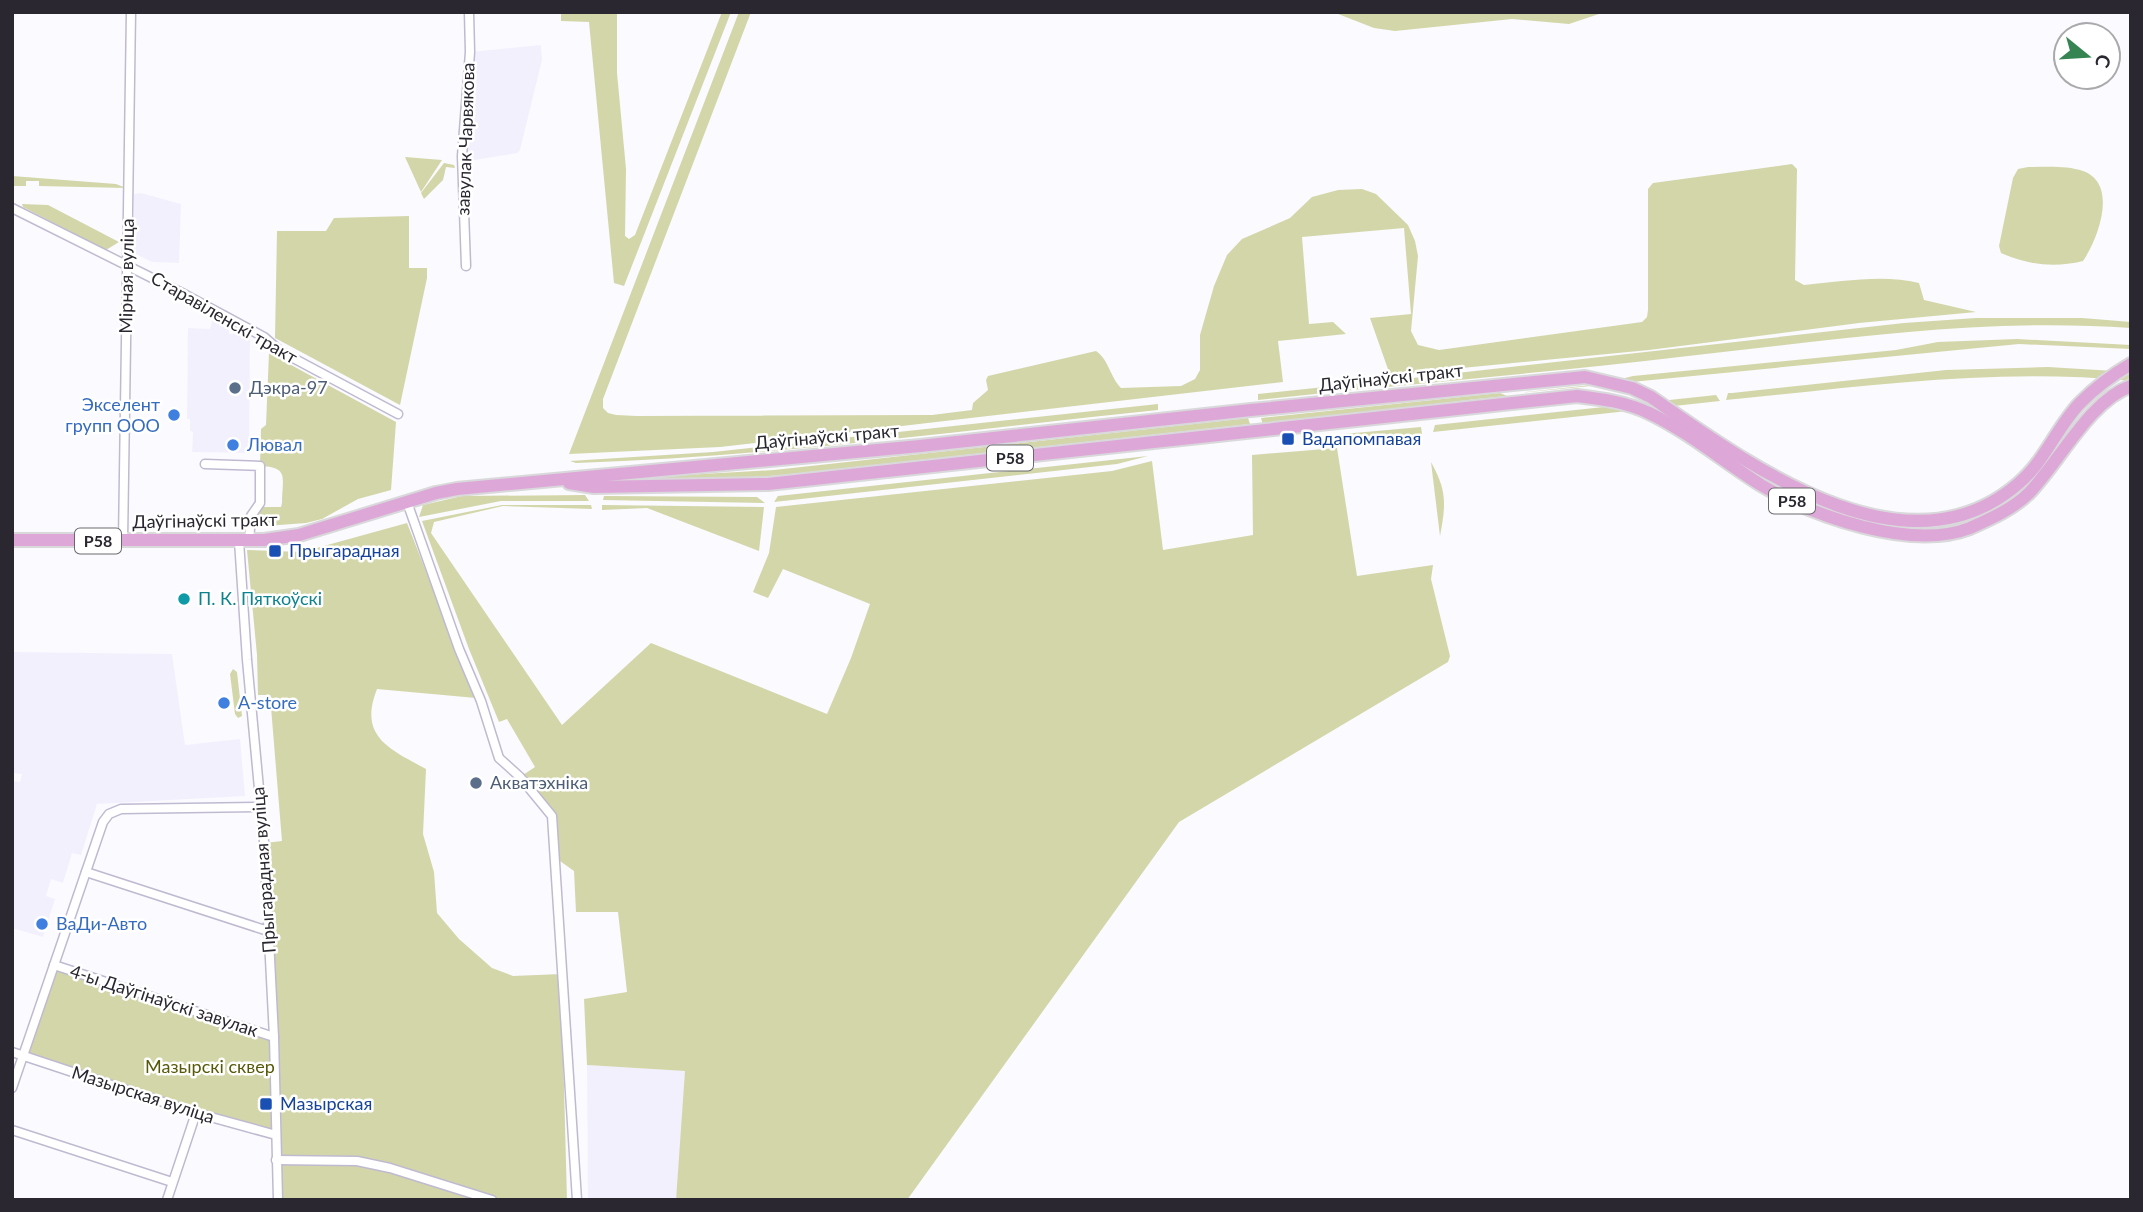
<svg xmlns="http://www.w3.org/2000/svg" width="2143" height="1212" viewBox="0 0 2143 1212" font-family="Lato,sans-serif">
<style>
.built{fill:#f3f0fd}
.green{fill:#d3d6a9}
.lines{fill:none;stroke-linecap:round;stroke-linejoin:round}
.minor-casing{stroke:#c0bad1;stroke-width:11}
.primary-casing{stroke:#d9d8da;stroke-width:16}
.minor{stroke:#fff;stroke-width:8}
.primary{stroke:#dda7d8;stroke-width:12}
.service-dot{fill:#5c6f8a;stroke:#fff;stroke-width:2.5}
.shop-dot{fill:#3f7fe0;stroke:#fff;stroke-width:2.5}
.transit-dot{fill:#1a4fb4;stroke:#fff;stroke-width:2.5}
.culture-dot{fill:#0f9aa8;stroke:#fff;stroke-width:2.5}
.labels{text-anchor:middle;stroke-width:5;stroke-linejoin:round;paint-order:stroke}
.shield{fill:#fff;stroke:#6a686e;stroke-width:2}
.shield-label{font-size:16px;font-weight:bold;fill:#2a2730}
.street-label{font-size:18px;fill:#2a2730;stroke:#fff}
.service-label{font-size:18px;fill:#4e5e75;stroke:#fff;text-anchor:start}
.shop-label{font-size:18px;fill:#366cbe;stroke:#fff;text-anchor:start}
.transit-label{font-size:18px;fill:#164399;stroke:#fff;text-anchor:start}
.culture-label{font-size:18px;fill:#0d838f;stroke:#fff;text-anchor:start}
.park-label{font-size:18px;fill:#575808;stroke:#fff}
</style>
<rect width="100%" height="100%" fill="#fbfaff"/>
<!-- built -->
<g class="built">
<polygon points="541,45 542,60 520,150 517,153 468,161 463,164 470,52"/>
<polygon points="141,193 181,204 179,263 152,262 134,253 134,194"/>
<polygon points="212,321 226,322 226,329 229,329 229,334 241,334 241,338 250,338 249,453 192,452 193,432 190,431 190,419 187,419 188,328 210,329"/>
<polygon points="12,652 172,654 185,745 240,739 245,796 97,804 81,855 72,853 63,883 51,879 46,896 55,899 43,937 12,928 12,781 20,782 22,774 12,773"/>
<polygon points="587,1065 686,1071 676,1200 588,1200"/>
</g>
<!-- green -->
<g class="green">
<polygon points="561,12 617,12 617,73 626,169 625,236 629,239 635,235 722,12 731,12 624,286 614,283 589,22 561,21"/>
<path d="M 739,12 L 751,12 L 603,399 L 603,408 L 608,413 L 616,415 L 637,416 L 932,415 L 972,410 L 973,403 L 988,390 L 986,380 L 988,376 L 1096,351 C 1109,360 1110,377 1121,388 L 1181,386 L 1195,379 L 1200,370 L 1200,335 L 1214,286 L 1227,255 L 1242,239 L 1290,218 L 1312,197 L 1338,190 L 1362,189 L 1376,194 L 1408,225 L 1415,241 L 1418,256 L 1411,331 L 1418,345 L 1439,350 L 1642,322 L 1647,317 L 1648,310 L 1648,189 L 1653,183 L 1792,164 L 1797,169 L 1795,280 L 1804,285 C 1841,282 1882,274 1919,283 L 1924,300 L 1976,312 L 1859,323 L 1649,350 L 1390,375 L 1370,318 L 1411,314 L 1404,228 L 1302,237 L 1309,324 L 1333,322 L 1346,334 L 1278,341 L 1283,382 L 720,447 L 569,454 Z"/>
<polygon points="1333,12 1605,12 1569,24 1512,19 1395,31 1374,28"/>
<polygon points="405,157 442,160 421,192"/>
<polygon points="444,163 454,165 455,168 446,167 443,180 424,199 421,193"/>
<path d="M 2028,167 C 2045,167 2066,165 2083,171 C 2119,184 2098,239 2083,261 C 2054,268 2028,265 2001,253 L 1999,246 L 2013,178 L 2018,169 Z"/>
<polygon points="12,176 116,184 126,188 39,186 39,181 26,181 26,186 12,186"/>
<polygon points="22,204 48,205 119,242 106,250 23,207"/>
<polygon points="409,216 409,268 427,268 427,278 400,405 275,338 277,231 326,231 334,218"/>
<path d="M 1976,318 L 2082,318 L 2131,322 L 2131,328 C 1982,317 1835,340 1688,356 C 1588,368 1487,377 1387,387 L 1386,381 L 1904,323 Z"/>
<polygon points="2017,339 2131,345 2131,349 2019,344 1518,393 1601,384 1633,376 1896,350 1938,342"/>
<path d="M 269,353 L 396,422 L 391,490 L 358,499 L 322,519 L 306,523 L 266,526 L 258,519 L 261,507 L 281,507 L 282,503 C 282,478 290,467 260,466 L 261,429 L 266,425 Z"/>
<path d="M 2048,367 L 2131,372 L 2131,381 C 1995,367 1861,387 1726,400 L 1728,393 L 1732,393 L 1946,370 Z"/>
<polygon points="1381,381 1382,387 1258,400 1258,394"/>
<path d="M 1500,393 L 1507,396 C 1425,404 1344,416 1263,425 L 1261,418 Z"/>
<polygon points="1716,395 1720,401 1433,432 1435,425"/>
<path d="M 1158,404 L 1158,410 C 964,430 771,457 576,463 L 570,461 L 713,452 Z"/>
<polygon points="1248,418 1250,424 782,475 728,479 597,480 774,470"/>
<polygon points="1421,427 1422,434 1344,441 1343,434"/>
<polygon points="1337,448 1357,576 1433,565 1431,579 1450,656 1448,662 1179,822 907,1200 676,1200 685,1071 587,1065 584,999 627,992 618,912 576,912 574,871 553,856 552,816 520,777 535,767 507,719 499,722 469,649 422,521 502,505 591,505 592,509 503,506 434,522 431,533 562,725 651,643 827,714 851,658 870,604 783,569 768,598 753,592 769,553 776,507 1112,471 1152,461 1163,550 1253,535 1252,455"/>
<polygon points="1148,456 1117,464 774,502 778,496"/>
<path d="M 1431,462 C 1447,491 1446,504 1440,536 Z"/>
<polygon points="585,495 589,501 501,501 419,517 423,505 462,496"/>
<polygon points="604,496 757,497 765,503 603,500"/>
<polygon points="602,505 764,507 759,551 647,508 602,510"/>
<path d="M 407,523 L 476,698 L 377,689 C 358,737 390,749 426,769 L 423,834 L 434,872 L 437,913 L 459,939 L 492,968 L 513,976 L 561,974 L 567,1200 L 280,1200 L 276,1135 L 23,1056 L 54,965 L 275,1037 L 265,843 L 282,841 L 270,695 L 258,695 L 257,655 L 247,550 L 302,552 Z"/>
<polygon points="233,669 237,672 242,716 238,718 235,714 230,674"/>
</g>
<g class="lines">
<defs>
<g id="minor">
<polyline points="12,208 186,295 264,337 280,351 398,414"/>
<polyline points="466,266 462,156 470,52 469,12"/>
<polyline points="205,464 260,466 260,503 251,516 249,541"/>
<polyline points="407,502 459,649 481,701 499,758 520,777 552,816 577,1200"/>
<polyline points="123,541 131,12"/>
<polyline points="239,541 247,660 264,842 274,1037 278,1200"/>
<polyline points="86,872 268,931"/>
<polyline points="54,965 274,1037"/>
<polyline points="12,1052 196,1113 276,1135"/>
<polyline points="12,1088 103,822 109,814 121,809 261,807"/>
<polyline points="12,1130 172,1182"/>
<polyline points="276,1160 357,1161 390,1168 492,1200"/>
<polyline points="167,1200 196,1113"/>
</g>
<g id="primary">
<path d="M 569,483 L 594,487 L 768,484 L 1577,396 C 1602,399 1626,402 1649,413 C 1689,432 1724,462 1761,485 C 1813,516 1911,551 1970,528 C 1990,519 2013,509 2029,493 C 2060,461 2089,401 2131,386"/>
<path d="M 12,540 L 264,540 L 299,535 L 436,493 L 457,489 L 920,446 L 1251,410 L 1585,377 L 1632,388 L 1651,397 C 1748,464 1906,582 2019,483 C 2045,461 2057,427 2080,403 C 2095,388 2112,375 2131,364"/>
</g>
</defs>
<!-- minor casing -->
<use href="#minor" class="minor-casing"/>
<!-- primary casing -->
<use href="#primary" class="primary-casing"/>
<!-- minor -->
<use href="#minor" class="minor"/>
<!-- primary -->
<use href="#primary" class="primary"/>
</g>
<!-- markers -->
<g class="service-dot">
<circle cx="235" cy="388" r="7"/>
<circle cx="476" cy="783" r="7"/>
</g>
<g class="shop-dot">
<circle cx="174" cy="415" r="7"/>
<circle cx="233" cy="445" r="7"/>
<circle cx="224" cy="703" r="7"/>
<circle cx="42" cy="924" r="7"/>
</g>
<g class="transit-dot">
<rect x="1281" y="432" width="14" height="14" rx="3.5"/>
<rect x="268" y="544" width="14" height="14" rx="3.5"/>
<rect x="259" y="1097" width="14" height="14" rx="3.5"/>
</g>
<circle class="culture-dot" cx="184" cy="599" r="7"/>
<g class="labels">
<!-- shield labels -->
<g class="shield">
<rect x="987" y="445.5" width="46" height="25" rx="5"/>
<rect x="1769" y="488.5" width="46" height="25" rx="5"/>
<rect x="75" y="528.5" width="46" height="25" rx="5"/>
</g>
<g class="shield-label">
<text x="1010" y="464">Р58</text>
<text x="1792" y="507">Р58</text>
<text x="98" y="547">Р58</text>
</g>
<!-- street labels -->
<g class="street-label">
<text transform="translate(466 139) rotate(-88)" y="6">завулак Чарвякова</text>
<text transform="translate(127 276) rotate(-89)" y="6">Мірная вуліца</text>
<text transform="translate(224 318) rotate(30)" y="6">Старавіленскі тракт</text>
<text transform="translate(1391 378) rotate(-6)" y="6">Даўгінаўскі тракт</text>
<text transform="translate(827 437) rotate(-5)" y="6">Даўгінаўскі тракт</text>
<text transform="translate(205 521) rotate(-1)" y="6">Даўгінаўскі тракт</text>
<text transform="translate(264 870) rotate(-94)" y="6">Прыгарадная вуліца</text>
<text transform="translate(164 1001) rotate(18)" y="6">4-ы Даўгінаўскі завулак</text>
<text transform="translate(143 1095) rotate(18)" y="6">Мазырская вуліца</text>
</g>
<!-- service labels -->
<g class="service-label">
<text x="249" y="394">Дэкра-97</text>
<text x="490" y="789">Акватэхніка</text>
</g>
<!-- shop labels -->
<g class="shop-label">
<text x="160" y="411" text-anchor="end">Экселент<tspan x="160" dy="21">групп ООО</tspan></text>
<text x="247" y="451">Лювал</text>
<text x="238" y="709">А-store</text>
<text x="56" y="930">ВаДи-Авто</text>
</g>
<!-- transit labels -->
<g class="transit-label">
<text x="1302" y="445">Вадапомпавая</text>
<text x="289" y="557">Прыгарадная</text>
<text x="280" y="1110">Мазырская</text>
</g>
<!-- culture labels -->
<g class="culture-label">
<text x="198" y="605">П. К. Пяткоўскі</text>
</g>
<!-- park labels -->
<g class="park-label">
<text x="210" y="1073">Мазырскі сквер</text>
</g>
</g>
<!-- border -->
<rect width="2143" height="1212" fill="none" stroke="#2a2730" stroke-width="28"/>
<!-- north arrow -->
<g transform="translate(2087 56) rotate(108)"><circle r="33" fill="#ffffff" stroke="#aaa9ac" stroke-width="2"/>
<path d="M0-5L12 26L0 18L-12 26Z" fill="#378453"/>
<text y="-10" font-size="19" font-weight="bold" text-anchor="middle" fill="#2a2730">С</text>
</g>
</svg>
